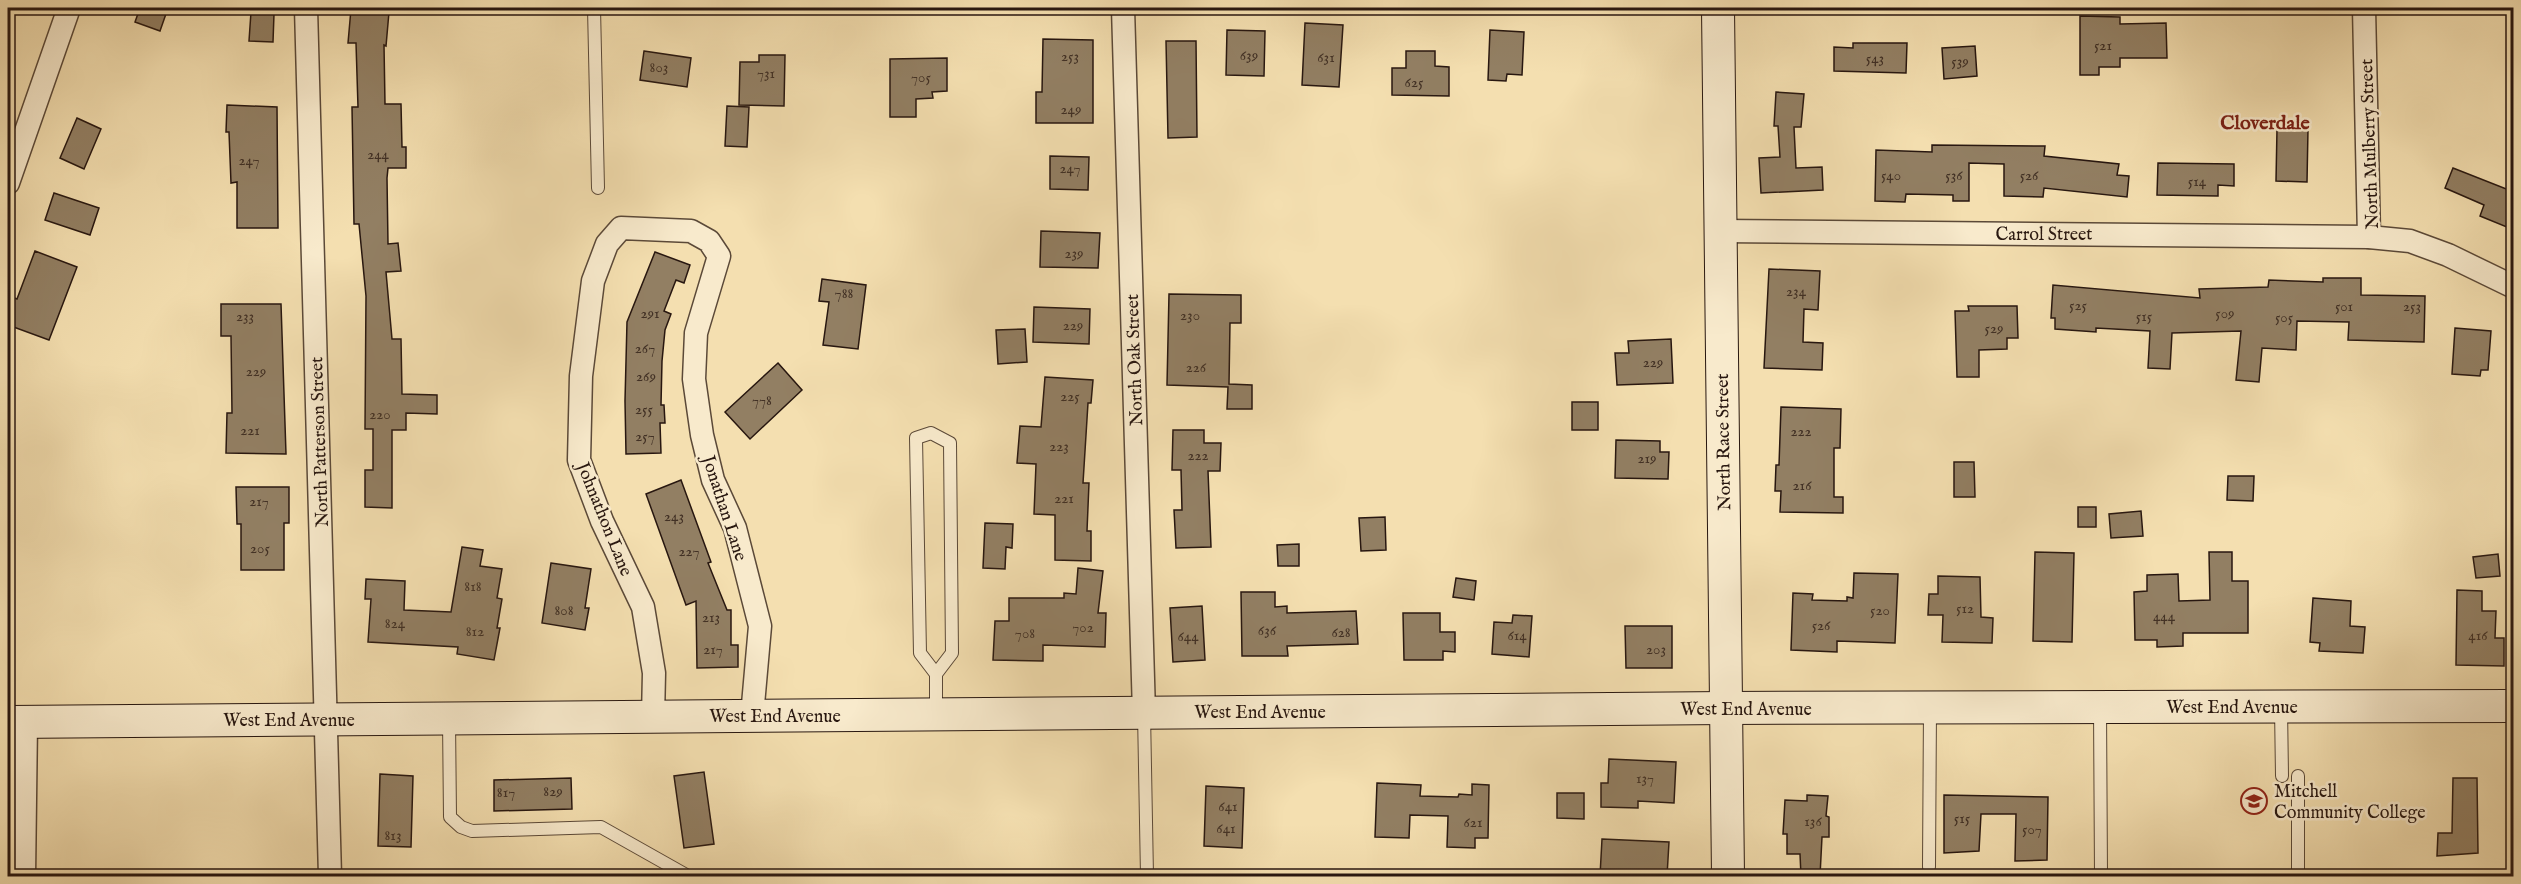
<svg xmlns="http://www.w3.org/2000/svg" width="2521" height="884" viewBox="0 0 2521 884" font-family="'IM FELL English',serif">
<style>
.building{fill:#927f63;stroke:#281710;stroke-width:1.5}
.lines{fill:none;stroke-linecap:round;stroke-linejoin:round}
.lane-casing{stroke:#5b4938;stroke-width:14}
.street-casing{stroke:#5b4938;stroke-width:25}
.secondary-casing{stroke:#281710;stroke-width:34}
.lane{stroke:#f8eacc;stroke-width:12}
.street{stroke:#f8eacc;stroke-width:22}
.secondary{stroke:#f8eacc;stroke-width:32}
.labels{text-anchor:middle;stroke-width:5;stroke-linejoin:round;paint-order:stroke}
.number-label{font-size:15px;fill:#423125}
.street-label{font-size:18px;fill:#281710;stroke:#f8eacc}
.poi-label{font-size:18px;fill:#281710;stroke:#f8eacc;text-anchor:start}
.neighbourhood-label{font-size:20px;font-weight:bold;fill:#7a1f14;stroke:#f8eacc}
</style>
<rect width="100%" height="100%" fill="#f4dfb0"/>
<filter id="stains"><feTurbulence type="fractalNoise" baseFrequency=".00333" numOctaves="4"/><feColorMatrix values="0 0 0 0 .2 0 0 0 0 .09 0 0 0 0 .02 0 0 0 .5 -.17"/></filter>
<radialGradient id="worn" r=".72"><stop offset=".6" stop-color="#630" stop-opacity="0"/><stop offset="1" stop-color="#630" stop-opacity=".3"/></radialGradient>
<!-- building -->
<g class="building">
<polygon points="140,8 168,8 160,31 135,22"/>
<polygon points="351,9 389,12 386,46 384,45 385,104 401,104 402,147 406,147 406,168 388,168 387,178 388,244 398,243 401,271 386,272 392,339 401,339 402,394 437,395 437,414 406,413 406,430 392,430 392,508 365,507 365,470 373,470 373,429 365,429 366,296 359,224 354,224 352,107 358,107 356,43 348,43"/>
<polygon points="251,12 274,14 273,42 249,41"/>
<polygon points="2080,16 2120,17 2120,24 2166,23 2167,58 2120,58 2120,67 2099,67 2099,75 2080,75"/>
<polygon points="1305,23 1343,25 1339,87 1302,85"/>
<polygon points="1227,30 1265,31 1264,76 1226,75"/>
<polygon points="1490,30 1524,32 1522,75 1507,74 1506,81 1488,80"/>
<polygon points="1043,39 1093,40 1093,123 1036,123 1036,92 1042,92"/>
<polygon points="1166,41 1196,41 1197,137 1168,138"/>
<polygon points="1853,43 1907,43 1906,73 1834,71 1834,47 1853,48"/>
<polygon points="1975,46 1977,76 1944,79 1942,48"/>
<polygon points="644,51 691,58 687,87 640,80"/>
<polygon points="1406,51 1435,51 1435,66 1449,67 1449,96 1392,95 1392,68 1406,68"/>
<polygon points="759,55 785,55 784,106 739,105 740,62 759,62"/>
<polygon points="947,58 947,91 932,92 933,98 916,99 916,117 890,117 890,59"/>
<polygon points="1776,92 1804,94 1801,127 1794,127 1796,168 1822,167 1823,190 1761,193 1759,158 1780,157 1778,126 1774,126"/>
<polygon points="227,105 277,107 278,228 237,228 237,182 231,183 229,132 226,132"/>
<polygon points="727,106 749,107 747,147 725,146"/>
<polygon points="77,118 101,129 84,169 60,158"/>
<polygon points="2277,129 2308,129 2307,182 2276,181"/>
<polygon points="1932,145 2045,146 2044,156 2119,164 2117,175 2129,176 2127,197 2044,188 2043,197 2004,196 2004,164 1969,163 1969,201 1953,201 1953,195 1906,194 1905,202 1875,201 1876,150 1932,152"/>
<polygon points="1050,156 1089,157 1088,190 1050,189"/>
<polygon points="2158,163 2234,164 2234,186 2218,185 2218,196 2157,195"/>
<polygon points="2453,168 2514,192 2514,230 2480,216 2484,205 2445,188"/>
<polygon points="54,193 99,208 90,235 45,220"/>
<polygon points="1041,231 1100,233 1098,268 1040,267"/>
<polygon points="35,251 77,267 49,340 8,325 8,311 12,297 17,299"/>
<polygon points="655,252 690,265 684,283 676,280 664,311 671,314 665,330 662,361 661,405 664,405 665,423 660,423 661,453 626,454 625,401 627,322"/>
<polygon points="1769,269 1820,271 1818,310 1804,309 1803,342 1823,343 1822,370 1764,368"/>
<polygon points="2323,278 2361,278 2361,295 2425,296 2424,342 2348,340 2349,322 2297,321 2296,350 2262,348 2259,382 2236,380 2241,331 2172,333 2170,369 2148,368 2150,331 2096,328 2096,332 2055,329 2055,318 2051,318 2053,285 2200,298 2199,289 2268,287 2269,280 2323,282"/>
<polygon points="822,279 866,285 858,349 823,345 829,302 819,301"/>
<polygon points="1169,294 1241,295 1241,323 1230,323 1229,384 1252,385 1252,409 1227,409 1228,387 1167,385"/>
<polygon points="221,304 281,304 286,454 226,453 227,413 232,413 231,336 221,336"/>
<polygon points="1968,306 2017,306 2018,338 2007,338 2007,349 1979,350 1979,377 1957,377 1955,311 1969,311"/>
<polygon points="1034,307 1090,309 1089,344 1033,342"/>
<polygon points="2455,328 2491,331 2488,370 2481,370 2480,376 2452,374"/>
<polygon points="1025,329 1027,362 998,364 996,330"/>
<polygon points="1671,339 1673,383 1617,385 1615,353 1629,353 1628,341"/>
<polygon points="778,363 802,390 750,439 725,412"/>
<polygon points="1045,377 1093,380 1091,403 1088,403 1083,483 1089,483 1087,531 1091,531 1091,561 1055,560 1055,515 1034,514 1036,464 1017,463 1020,426 1041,427"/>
<rect x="1572" y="402" width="26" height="28"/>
<polygon points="1781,407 1841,409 1840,448 1834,448 1834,497 1843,497 1843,513 1780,512 1781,491 1775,491 1776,465 1779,465"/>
<polygon points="1173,430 1204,430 1204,443 1221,443 1220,471 1208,471 1211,547 1176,548 1174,510 1182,510 1181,470 1172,470"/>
<polygon points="1616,440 1660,441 1660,452 1669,452 1668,479 1615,478"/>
<polygon points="1954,462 1974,462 1975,497 1954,497"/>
<polygon points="2228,476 2254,476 2253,501 2227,500"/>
<polygon points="681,480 711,562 708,563 727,610 731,610 731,645 738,645 738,667 697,668 696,601 686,605 646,494"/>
<polygon points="236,487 289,487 289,523 284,523 284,570 241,570 241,524 237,524"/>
<rect x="2078" y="507" width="18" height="20"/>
<polygon points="2141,511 2143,536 2111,538 2109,514"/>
<polygon points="1385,517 1386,550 1361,551 1359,518"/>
<polygon points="985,523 1013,524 1012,548 1006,547 1005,569 983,568"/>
<polygon points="1299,544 1299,566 1278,566 1277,545"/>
<polygon points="462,547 483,550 480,566 502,569 497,598 502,599 497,628 500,628 494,660 457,654 458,647 368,642 371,599 365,599 366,579 405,581 404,610 451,612"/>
<polygon points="2035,552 2074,553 2072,642 2033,641"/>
<polygon points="2209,552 2232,552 2232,581 2248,581 2248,633 2183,633 2183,646 2157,647 2157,640 2135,640 2134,592 2147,591 2147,575 2178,574 2179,601 2210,600"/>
<polygon points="2498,554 2500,576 2476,578 2473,557"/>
<polygon points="551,563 591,569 585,608 589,608 585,630 542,623"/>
<polygon points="1078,568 1103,571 1098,613 1106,613 1105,647 1043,645 1043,661 993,660 995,621 1009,621 1009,598 1064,598 1064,593 1076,594"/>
<polygon points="1854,573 1898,574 1895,643 1837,641 1837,652 1791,650 1793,593 1813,594 1812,600 1847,601 1847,597 1853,598"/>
<polygon points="1938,576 1980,577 1981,617 1993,618 1992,643 1942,642 1943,615 1928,615 1929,594 1938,594"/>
<polygon points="1456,578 1476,581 1474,600 1453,597"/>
<polygon points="2457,590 2482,591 2482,611 2496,611 2495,638 2504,638 2504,666 2456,665"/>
<polygon points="1241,592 1275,592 1275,607 1287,606 1287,613 1356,611 1358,644 1287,646 1288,656 1242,656"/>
<polygon points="2313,598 2351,601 2350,626 2365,627 2363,653 2319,651 2320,643 2310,642"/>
<polygon points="1202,606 1205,660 1173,662 1170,608"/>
<polygon points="1403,613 1440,613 1440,632 1455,632 1455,652 1443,651 1443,660 1404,660"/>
<polygon points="1513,615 1532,616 1529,657 1492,654 1494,622 1512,623"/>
<polygon points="1625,626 1672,626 1672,668 1626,668"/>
<polygon points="1609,759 1676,762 1674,803 1638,801 1638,808 1601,807 1601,783 1608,783"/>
<polygon points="704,772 714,844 684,848 674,776"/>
<polygon points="380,774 413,776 411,847 378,846"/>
<polygon points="571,778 572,809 494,811 494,780"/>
<polygon points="2453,778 2477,778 2478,853 2437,856 2438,833 2452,833"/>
<polygon points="1377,783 1421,785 1420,796 1458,797 1459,794 1472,795 1472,784 1489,785 1488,838 1475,838 1475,848 1447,847 1448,816 1410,815 1409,838 1375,837"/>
<polygon points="1206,786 1244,788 1242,848 1204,846"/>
<polygon points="1557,793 1584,793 1584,819 1557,818"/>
<polygon points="1807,795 1828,796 1826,816 1829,817 1829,837 1822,837 1820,876 1801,876 1800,854 1787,854 1787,834 1783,834 1785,800 1807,801"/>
<polygon points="1944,795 2048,797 2047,860 2015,861 2016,814 1981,814 1979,851 1944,853"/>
<polygon points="1602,839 1669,842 1667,876 1600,876"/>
</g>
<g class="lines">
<defs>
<g id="lane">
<polyline points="594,8 598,188"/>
<polyline points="936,674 920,653 916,438 931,433 950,443 952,653 936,674 936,714"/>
<polyline points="2100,707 2101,876"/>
<polyline points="2281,707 2282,776"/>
<polyline points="1144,713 1147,876"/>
<polyline points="449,720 450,817 461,827 472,831 601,827 688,876"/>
<polyline points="2298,776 2298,876"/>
<polyline points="1929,867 1930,709"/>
</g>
<g id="street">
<polyline points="306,8 330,876"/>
<polyline points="1123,8 1144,713"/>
<polyline points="2364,8 2369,237"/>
<polyline points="8,183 69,8"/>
<polyline points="1719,231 2369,237 2410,241 2448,255 2514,287"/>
<polyline points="653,717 654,673 643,607 602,521 579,460 581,376 593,281 607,244 621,228 691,231 709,241 719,256 696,333 694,379 702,435 713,480 735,528 760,626 752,716"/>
<polyline points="24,876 26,722"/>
</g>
<g id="secondary">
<polyline points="1718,8 1728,876"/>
<polyline points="8,722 1726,708 2514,706"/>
</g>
</defs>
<!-- lane casing -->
<use href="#lane" class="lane-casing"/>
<!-- street casing -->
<use href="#street" class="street-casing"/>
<!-- secondary casing -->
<use href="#secondary" class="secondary-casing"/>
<!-- lane -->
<use href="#lane" class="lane"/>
<!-- street -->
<use href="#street" class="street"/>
<!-- secondary -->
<use href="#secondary" class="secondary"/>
</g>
<!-- icons -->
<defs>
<symbol id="university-ring" viewBox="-11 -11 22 22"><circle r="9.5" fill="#f8eacc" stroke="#8f2418" stroke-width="1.5"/><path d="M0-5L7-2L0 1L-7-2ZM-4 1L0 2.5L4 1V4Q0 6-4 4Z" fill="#8f2418"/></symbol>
</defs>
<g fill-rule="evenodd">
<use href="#university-ring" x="2239" y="786" width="30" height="30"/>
</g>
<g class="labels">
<!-- number labels -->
<g class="number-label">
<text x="2103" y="50">521</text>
<text x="1249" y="60">639</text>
<text x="1070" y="61">253</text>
<text x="1326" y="62">631</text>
<text x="1875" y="63">543</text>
<text x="1960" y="66">539</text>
<text x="659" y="72">803</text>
<text x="766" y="78">731</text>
<text x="921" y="82">705</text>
<text x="1414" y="87">625</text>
<text x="1071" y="114">249</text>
<text x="378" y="159">244</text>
<text x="249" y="165">247</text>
<text x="1070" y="173">247</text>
<text x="1891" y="180">540</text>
<text x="1954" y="180">536</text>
<text x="2029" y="180">526</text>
<text x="2197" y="186">514</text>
<text x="1074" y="258">239</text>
<text x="1796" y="296">234</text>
<text x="844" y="298">788</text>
<text x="2078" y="310">525</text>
<text x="2344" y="311">501</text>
<text x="2412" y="311">253</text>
<text x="650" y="318">291</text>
<text x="2225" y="318">509</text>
<text x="1190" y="320">230</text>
<text x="245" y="321">233</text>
<text x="2144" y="321">515</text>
<text x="2284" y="322">505</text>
<text x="1073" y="330">229</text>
<text x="1994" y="333">529</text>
<text x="645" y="353">267</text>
<text x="1653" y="367">229</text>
<text x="1196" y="372">226</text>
<text x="256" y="376">229</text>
<text x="646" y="381">269</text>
<text x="1070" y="401">225</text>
<text x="762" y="405">778</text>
<text x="644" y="414">255</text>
<text x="380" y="419">220</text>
<text x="250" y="435">221</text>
<text x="1801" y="436">222</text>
<text x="645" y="441">257</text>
<text x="1059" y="451">223</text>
<text x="1198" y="460">222</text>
<text x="1647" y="463">219</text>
<text x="1802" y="490">216</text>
<text x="1064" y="503">221</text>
<text x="259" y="506">217</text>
<text x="674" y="521">243</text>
<text x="260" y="553">205</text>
<text x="689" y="556">227</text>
<text x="473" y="591">818</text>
<text x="1965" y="613">512</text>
<text x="564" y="615">808</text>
<text x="1880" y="615">520</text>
<text x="2164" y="621">444</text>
<text x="711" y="622">213</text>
<text x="395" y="628">824</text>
<text x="1821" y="630">526</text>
<text x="1083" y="632">702</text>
<text x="1267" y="635">636</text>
<text x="475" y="636">812</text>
<text x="1341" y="637">628</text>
<text x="1025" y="638">708</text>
<text x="1517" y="640">614</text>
<text x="2478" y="640">416</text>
<text x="1188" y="641">644</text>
<text x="713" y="654">217</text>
<text x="1656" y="654">203</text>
<text x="1645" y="783">137</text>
<text x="553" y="796">829</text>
<text x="506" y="797">817</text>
<text x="1228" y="811">641</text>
<text x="1962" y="823">515</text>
<text x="1813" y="826">136</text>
<text x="1473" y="827">621</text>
<text x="1226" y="833">641</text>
<text x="2032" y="834">507</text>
<text x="393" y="840">813</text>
</g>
<!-- street labels -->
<g class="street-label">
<text transform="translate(2369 144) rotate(-92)" y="6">North Mulberry Street</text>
<text x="2044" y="240">Carrol Street</text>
<text transform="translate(1134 360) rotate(-92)" y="6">North Oak Street</text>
<text transform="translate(319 442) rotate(-92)" y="6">North Patterson Street</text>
<text transform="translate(1723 442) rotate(-91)" y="6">North Race Street</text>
<text transform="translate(725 508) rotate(72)" y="6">Jonathan Lane</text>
<text transform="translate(605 519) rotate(68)" y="6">Johnathon Lane</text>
<text x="2232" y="713">West End Avenue</text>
<text x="1746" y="715">West End Avenue</text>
<text x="1260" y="718">West End Avenue</text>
<text x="775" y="722">West End Avenue</text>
<text x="289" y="726">West End Avenue</text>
</g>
<!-- poi labels -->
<g class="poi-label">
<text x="2274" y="797">Mitchell<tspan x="2274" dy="21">Community College</tspan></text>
</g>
<!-- neighbourhood labels -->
<g class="neighbourhood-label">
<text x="2265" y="129">Cloverdale</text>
</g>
</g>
<!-- margin -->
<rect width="2521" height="884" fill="none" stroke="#f4dfb0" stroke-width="30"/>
<rect x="9" y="9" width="2503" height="866" fill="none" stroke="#281710" stroke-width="3"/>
<rect x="15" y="15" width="2491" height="854" fill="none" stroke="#281710" stroke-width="1.5"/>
<rect width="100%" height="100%" filter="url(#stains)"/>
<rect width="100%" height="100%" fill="url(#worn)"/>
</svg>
